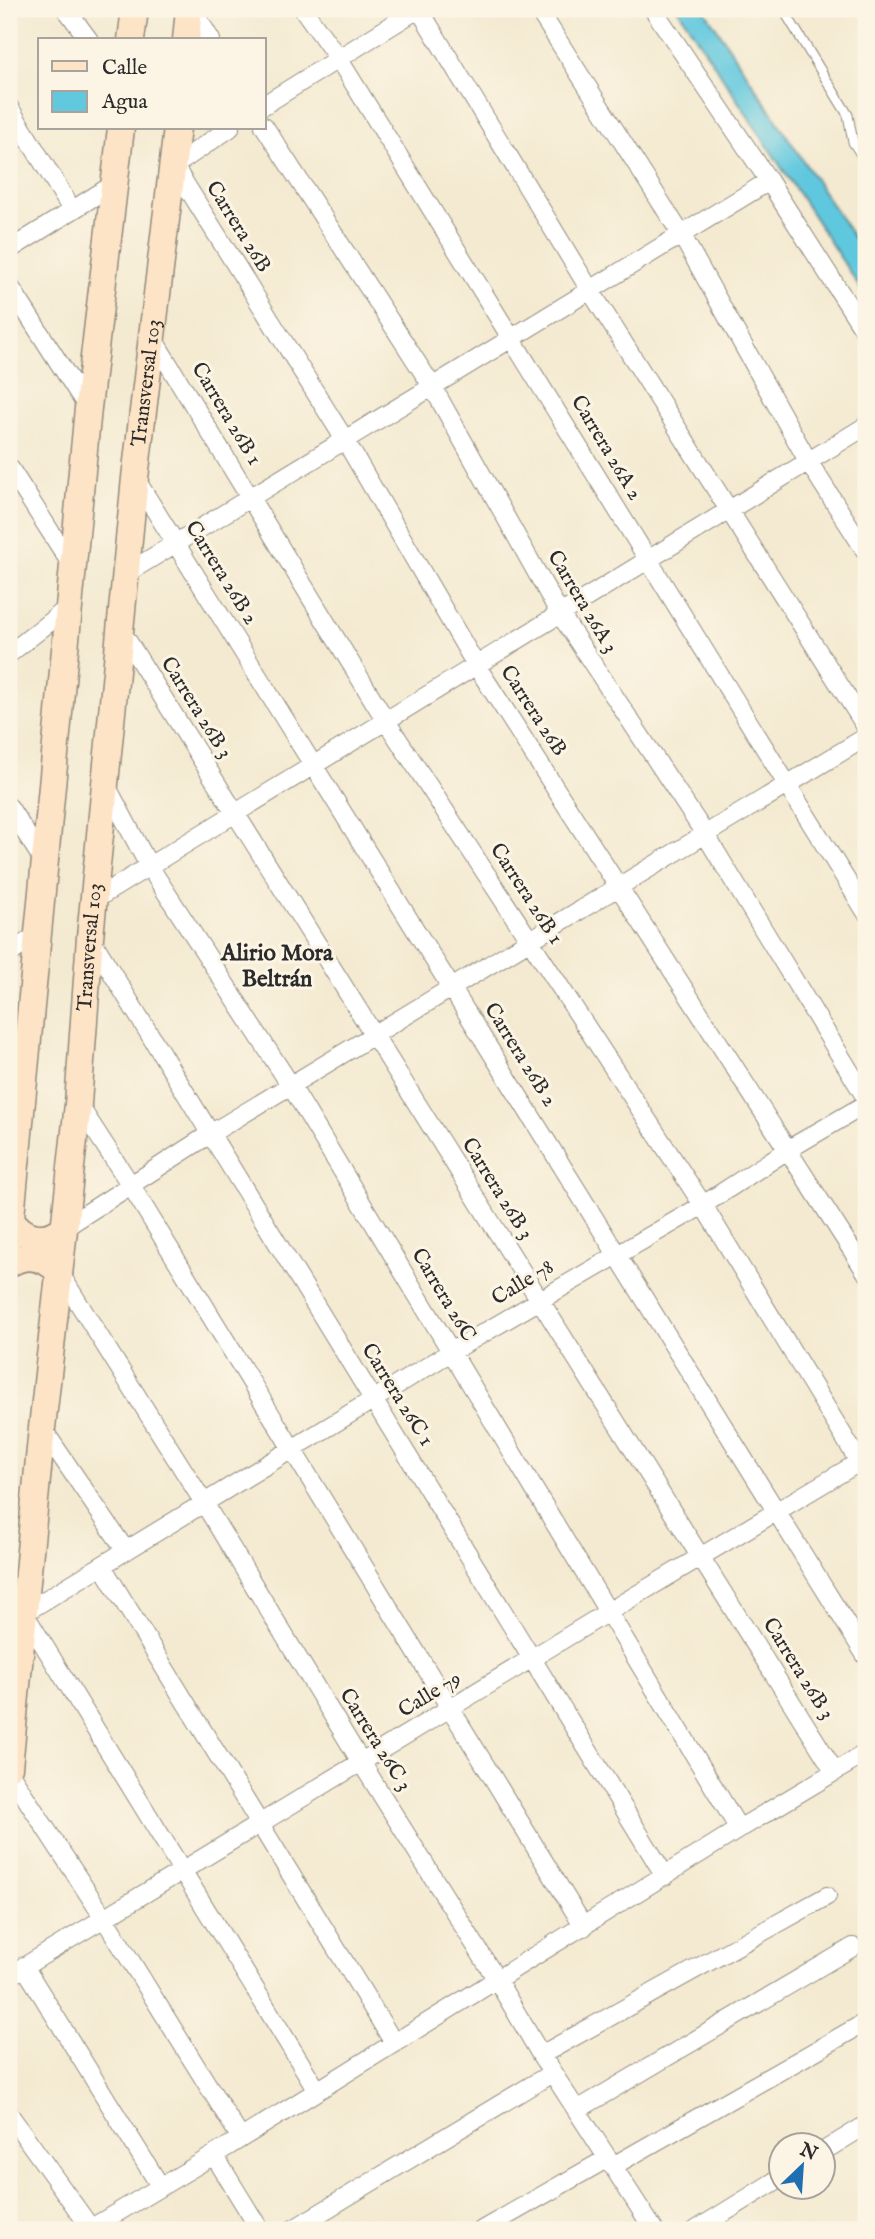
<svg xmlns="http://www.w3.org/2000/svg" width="875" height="2239" font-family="'IM FELL English',serif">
  <rect width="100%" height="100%" fill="#fcf5e5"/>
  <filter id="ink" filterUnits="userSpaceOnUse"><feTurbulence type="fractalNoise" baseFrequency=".0143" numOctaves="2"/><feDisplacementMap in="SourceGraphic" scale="14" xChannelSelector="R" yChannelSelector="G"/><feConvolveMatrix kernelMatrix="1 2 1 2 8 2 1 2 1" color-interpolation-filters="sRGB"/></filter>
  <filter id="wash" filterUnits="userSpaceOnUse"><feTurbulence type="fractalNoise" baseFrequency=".00686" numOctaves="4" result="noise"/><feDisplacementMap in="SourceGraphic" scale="28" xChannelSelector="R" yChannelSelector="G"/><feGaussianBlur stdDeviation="1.57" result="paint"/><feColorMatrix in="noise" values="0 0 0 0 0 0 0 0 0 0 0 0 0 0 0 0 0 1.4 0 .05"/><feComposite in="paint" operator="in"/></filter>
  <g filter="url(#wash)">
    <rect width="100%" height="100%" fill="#f4ead1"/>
    <!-- water -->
    <path fill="#61c8de" stroke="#467a84" stroke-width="2" d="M678 9H704L866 257V297Z"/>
  </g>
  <g filter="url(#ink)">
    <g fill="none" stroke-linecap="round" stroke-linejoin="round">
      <defs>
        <path id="lane" d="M783 9 848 115 853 142 866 162"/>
        <path id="street" d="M66 9 89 40
          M192 9 211 40
          M303 9 338 58 866 912
          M419 9 590 290 866 727
          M538 9 681 234 808 461 866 552
          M653 9 769 181 866 333
          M264 105 418 9
          M9 107 72 210
          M264 126 432 386 560 614 705 834 866 1098
          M230 128 174 166 345 440 476 665 866 1272
          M9 250 114 184
          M9 285 88 408
          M152 337 386 721 703 1205 866 1473
          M9 467 73 567
          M135 478 866 1656
          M127 573 769 181
          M120 629 835 1772
          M9 654 70 606
          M106 785 149 866 291 1086 739 1829
          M9 807 45 863
          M94 900 866 426
          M90 937 665 1876
          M9 954 37 935
          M78 1104 130 1184 584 1927
          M64 1228 210 1134 866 737
          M59 1272 204 1503 361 1762 497 1980 541 2055 654 2230
          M42 1428 126 1551
          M102 1566 394 2043
          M9 1772 104 1918 240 2137
          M24 1966 160 2186
          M9 1979 17 1971 608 1612 866 1458
          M541 2055 827 1896
          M317 2090 24 1613 451 1352 703 1205 789 1149 866 1104
          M577 2110 853 1947
          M9 2114 92 2230
          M822 2152 866 2125
          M214 2155 260 2230
          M613 2166 866 2022
          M88 2230 214 2155 739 1829 866 1753
          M292 2230 552 2073
          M482 2230 608 2158
          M696 2230 780 2178"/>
        <g id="secondary">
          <path d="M131 40 135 9"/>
          <path d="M186 40 189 9"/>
          <path d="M11 1219C24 1239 45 1243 64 1228"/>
          <path d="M9 1238 88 408 121 128"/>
          <path d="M9 1264C27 1252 45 1257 59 1272"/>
          <path id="s1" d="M9 1767 42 1428 78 1104 90 937 135 478 177 128"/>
        </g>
      </defs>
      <!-- lane casing -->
      <use href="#lane" stroke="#908a7e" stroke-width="11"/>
      <!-- street casing -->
      <use href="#street" stroke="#908a7e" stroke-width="20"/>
      <!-- secondary casing -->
      <use href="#secondary" stroke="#908a7e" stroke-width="29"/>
      <!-- lane -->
      <use href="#lane" stroke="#fff" stroke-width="9"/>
      <!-- street -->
      <use href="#street" stroke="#fff" stroke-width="18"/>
      <!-- secondary -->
      <use href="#secondary" stroke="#fee4c6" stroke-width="26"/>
    </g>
  </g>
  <g text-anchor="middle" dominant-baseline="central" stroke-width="6" stroke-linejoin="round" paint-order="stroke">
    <!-- street labels -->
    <g font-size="21" fill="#2b2b2b" stroke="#fcf5e5">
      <text transform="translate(238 227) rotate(58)">Carrera 26B</text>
      <text stroke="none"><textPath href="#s1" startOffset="1391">Transversal 103</textPath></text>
      <text transform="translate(226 414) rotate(59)">Carrera 26B 1</text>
      <text transform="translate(606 448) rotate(59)">Carrera 26A 2</text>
      <text transform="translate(221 573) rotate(58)">Carrera 26B 2</text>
      <text transform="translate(582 602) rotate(59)">Carrera 26A 3</text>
      <text transform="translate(196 708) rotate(58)">Carrera 26B 3</text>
      <text transform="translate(533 711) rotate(57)">Carrera 26B</text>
      <text transform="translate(526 894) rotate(57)">Carrera 26B 1</text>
      <text stroke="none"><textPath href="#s1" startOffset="824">Transversal 103</textPath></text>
      <text transform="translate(520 1055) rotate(58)">Carrera 26B 2</text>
      <text transform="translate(497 1189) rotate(58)">Carrera 26B 3</text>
      <text transform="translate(523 1283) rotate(-31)">Calle 78</text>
      <text transform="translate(443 1295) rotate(59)">Carrera 26C</text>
      <text transform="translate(397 1395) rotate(58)">Carrera 26C 1</text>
      <text transform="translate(798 1669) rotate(58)">Carrera 26B 3</text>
      <text transform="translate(430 1695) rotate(-31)">Calle 79</text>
      <text transform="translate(375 1740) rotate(58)">Carrera 26C 3</text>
    </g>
    <!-- neighbourhood labels -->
    <g font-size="23" font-weight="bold" fill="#2b2b2b" stroke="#fcf5e5">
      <text x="277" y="953">Alirio Mora<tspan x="277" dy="26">Beltrán</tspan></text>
    </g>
  </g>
  <!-- margin -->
  <rect width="875" height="2239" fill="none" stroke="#fcf5e5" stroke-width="35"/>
  <!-- legend -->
  <rect x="38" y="38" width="228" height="91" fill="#fcf5e5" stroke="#a8a49b" stroke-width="2"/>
  <rect x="52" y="61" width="35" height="10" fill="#fee4c6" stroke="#a8a49b" stroke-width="2"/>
  <text x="102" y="74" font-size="21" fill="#2b2b2b">Calle</text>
  <rect x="52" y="91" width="35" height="21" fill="#61c8de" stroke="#a8a49b" stroke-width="2"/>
  <text x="102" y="108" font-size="21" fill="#2b2b2b">Agua</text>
  <!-- north arrow -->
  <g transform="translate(802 2166) rotate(25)"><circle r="33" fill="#fcf5e5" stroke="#a8a49b" stroke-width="2"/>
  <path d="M0-5L12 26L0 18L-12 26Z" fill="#1f6fb2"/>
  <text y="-10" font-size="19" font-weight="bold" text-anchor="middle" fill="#2b2b2b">N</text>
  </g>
</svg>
